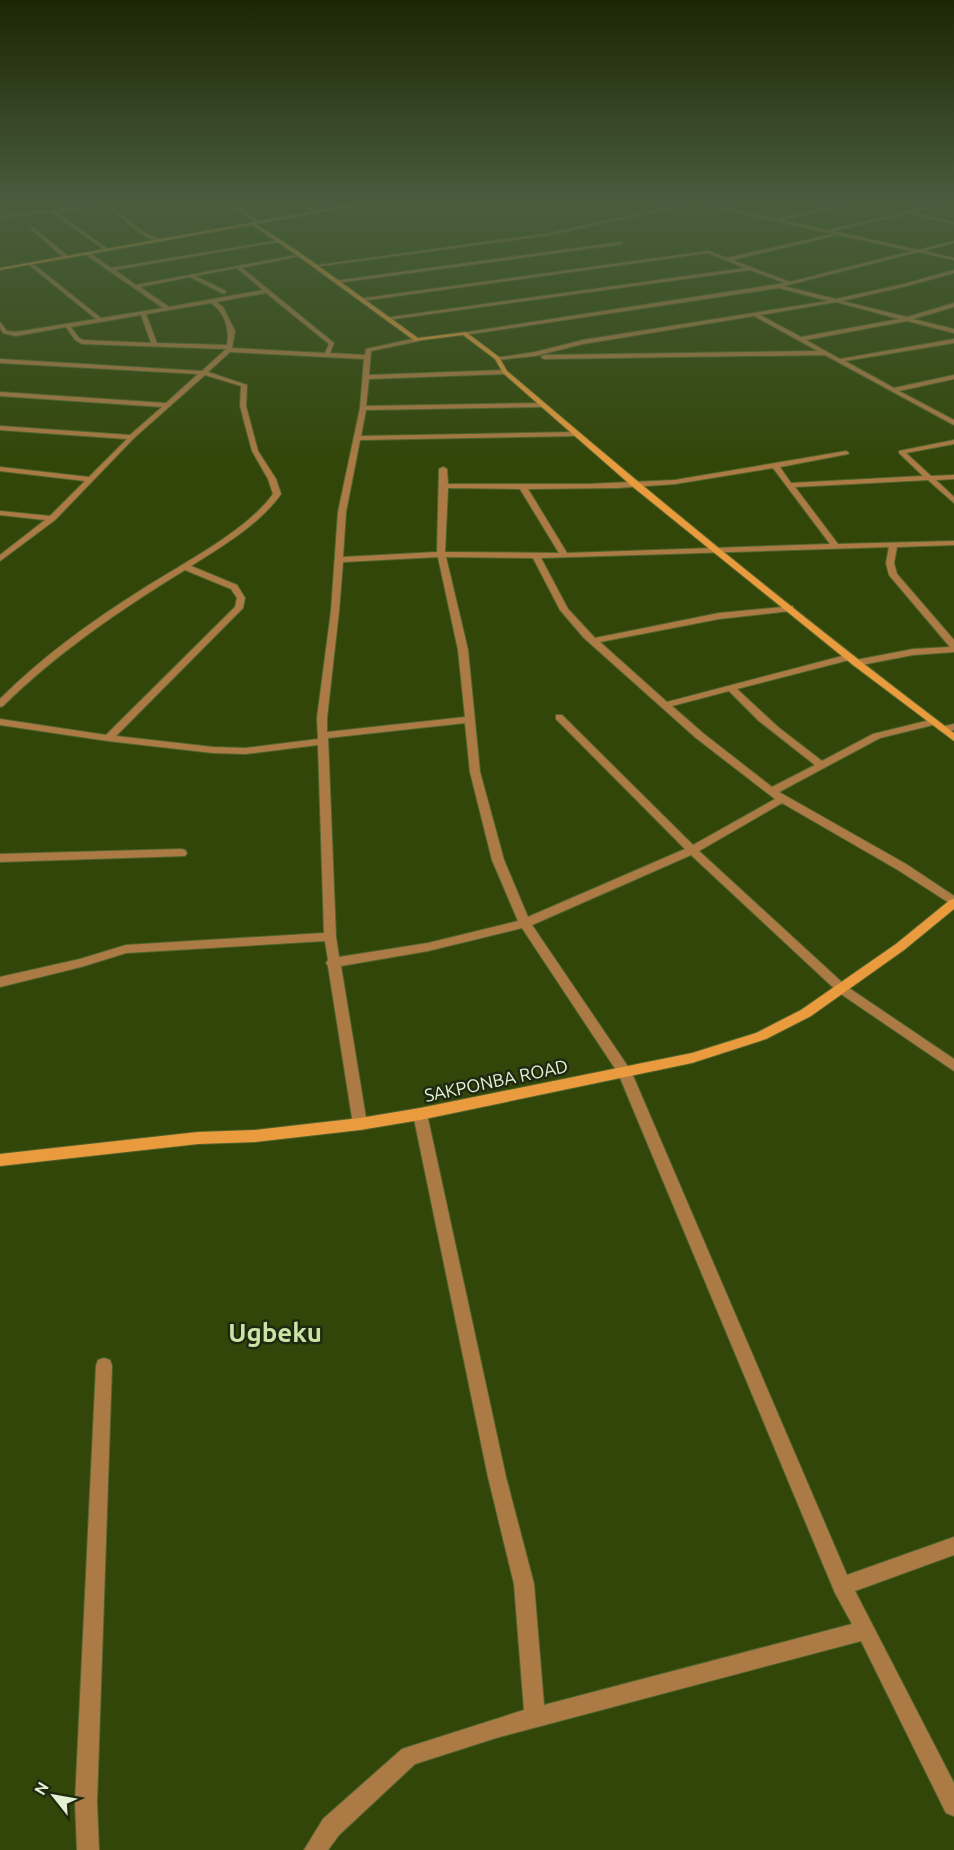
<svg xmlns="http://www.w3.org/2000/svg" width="954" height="1850" font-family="Ubuntu,sans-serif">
  <rect width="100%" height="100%" fill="#324609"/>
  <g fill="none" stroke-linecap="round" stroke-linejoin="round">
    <defs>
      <path id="street" d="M90 205C117 205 121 215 141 230 148 235 157 237 163 241 144 245 121 211 103 206 96 205 66 211 56 212L108 249 106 251 51 212 0 218V216Z
        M231 205H236L263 223 259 224Z
        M302 205H307L318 213 314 214Z
        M676 205H686L550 235 314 267 312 266 550 233Z
        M700 205H710L777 219 837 205H847L782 220 828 230 936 205H945L914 213 954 222V224L912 215 913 213 833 231 918 250 954 241V243L924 251 954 258V260L918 252 784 286 836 299 904 284 954 270V273L907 286 842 301 907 317 954 303V307L913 319 954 329V333L907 321 806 340 840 359 954 339V343L845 361 894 388 954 375V379L899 391 954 420V425L825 355 544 359 541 357 544 355 818 351 754 316 583 344 535 356 497 360 494 358 535 352 583 340 828 301 779 288 464 335 461 333 785 283 750 270 387 320 384 318 745 268 708 253 361 301 358 299 708 251 727 258 832 234 834 236 732 260 790 282 912 251ZM836 302 899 319 801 337 760 315Z
        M30 228H34L68 256V258H64Z
        M280 240 278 242 115 270 136 285 302 254 300 256 242 268 334 343 330 353 365 355 366 349 417 338 419 341 371 351 369 375 505 370 508 372 505 374 369 379 366 406 542 403 545 405 542 407 366 410 361 436 576 432 579 434 576 436 360 440 346 512 343 557 437 552 439 469 443 467 447 469 448 484H588L675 480 846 451 849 453 848 454 780 467 791 483 923 476 899 453V451L954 440V444L906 453 931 476 954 475V479L936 480 954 497V503L928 480 795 487 838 544 954 541V545L897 547 894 563 897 574 954 640V652L913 655 856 666 851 663 856 660 913 649 950 647 889 575 886 563 889 547 541 558 568 609 595 638 719 613 793 606V610L790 611 719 619 600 642 667 702 850 654 855 657 853 659 737 689 778 727 822 761 873 734 934 719 937 720V724L880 738 779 792 906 864 954 896V906L898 870 782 803 699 851 846 986 954 1059V1071L838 992 691 855 532 925 631 1071 847 1575 954 1537V1555L855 1591 954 1783V1816L946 1813 861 1641 496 1738 415 1764 339 1835 328 1850H304L323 1819 402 1749 524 1710 514 1584 488 1477 413 1114 415 1110 420 1108 425 1110 427 1114 506 1477 534 1584 544 1705 852 1624 835 1593 618 1073 522 928 428 951 341 966 367 1124 365 1128 360 1130 355 1128 353 1124 328 966 326 963 328 960 325 941 126 953 81 967 0 987V977L80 959 126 945 324 933 318 745 245 754 213 753 108 741 0 725V719L106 735 235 607 237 598 231 589 185 570C120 610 58 652 3 706L0 707V699C42 657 90 622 141 590 180 565 247 531 273 494L268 479 252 451 240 406 241 386 205 375 134 438 55 520 0 561V555L45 520 0 515V511L50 516 85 481 0 471V467L89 477 127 439 0 430V426L130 435 162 407 0 396V392L166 403 198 374 0 363V359L202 371 226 349 82 344 75 340 66 327 16 336 3 333 0 328V322L7 331 16 332 96 319 28 264 32 263 101 318 163 308 86 255V253H90L111 268ZM237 268 263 290 169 307 140 287 190 277 224 294 226 291 195 276ZM266 293 329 344 325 353 232 348 235 331 223 307 216 302ZM211 303C225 313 230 329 227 345L157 343 146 314ZM141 315 151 343 83 340 79 338 71 327ZM230 352 364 359 360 408 338 512 331 611 317 718 318 739 245 748 213 747 116 736 243 608 245 598 237 585 191 566C222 546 259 525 281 494L276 479 258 451 246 406 247 385 208 372ZM773 468 830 544 567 553 528 489 617 488 675 484ZM448 488 520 489 559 553 445 552ZM438 557 458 650 465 717 327 732V718L339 611 343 562ZM446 557 533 558 560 610 584 638 696 738 775 799 693 845 562 715H556V719L685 849 528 917 504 860 480 772 468 650ZM729 691 759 721 815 765 772 787 704 734 672 706ZM465 723 470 772 492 860 518 921 428 943 339 957 336 937 328 738Z
        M621 242 623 244 337 283 334 281Z
        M954 724V730L943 732 938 729 940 727Z
        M181 849 185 850 187 853 185 856 0 862V854Z
        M104 1358 110 1360 112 1366 97 1802 99 1850H77L75 1802 96 1366 98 1360Z"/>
      <path id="secondary" d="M348 205H359L256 224 302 254 418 338 466 332 499 357 507 371C653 496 801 617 954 733V741L853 665 633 487 503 373 495 359 463 335 415 341 298 256 252 225 0 270V268Z
        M954 899V909L904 950 811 1016 766 1039 692 1063 420 1120 360 1130 255 1142 198 1144 0 1166V1154L198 1132 255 1130 360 1118 420 1108 692 1053 756 1033 801 1010 896 944 950 900Z"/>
    </defs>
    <!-- street casing -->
    <use href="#street" stroke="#52652d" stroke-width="2"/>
    <!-- secondary casing -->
    <use href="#secondary" stroke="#52652d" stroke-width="2"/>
    <!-- street -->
    <use href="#street" fill="#ac7b45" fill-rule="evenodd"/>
    <!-- secondary -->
    <use href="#secondary" fill="#ea9b3d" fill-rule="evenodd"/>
  </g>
  <!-- sky -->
  <linearGradient id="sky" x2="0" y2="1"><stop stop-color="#1c2605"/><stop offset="0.44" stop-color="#495d3e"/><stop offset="1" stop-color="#495d3e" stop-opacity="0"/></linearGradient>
  <rect width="954" height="464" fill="url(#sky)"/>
  <g text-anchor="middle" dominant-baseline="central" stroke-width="5" stroke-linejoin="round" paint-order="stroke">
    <!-- street labels -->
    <g font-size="18" fill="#e4f1d3" stroke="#1f2911">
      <text transform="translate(496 1080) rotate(-12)">SAKPONBA ROAD</text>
    </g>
    <!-- near-quarter labels -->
    <g font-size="26" font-weight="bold" fill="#cae4a6" stroke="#1f2911">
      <text x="275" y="1332">Ugbeku</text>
    </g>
  </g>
  <!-- north arrow -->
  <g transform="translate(54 1796) rotate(301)" stroke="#1f2911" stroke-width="4.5" paint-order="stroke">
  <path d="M0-4.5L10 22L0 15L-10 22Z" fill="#e4f1d3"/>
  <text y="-9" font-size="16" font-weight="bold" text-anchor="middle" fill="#e4f1d3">N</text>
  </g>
</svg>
